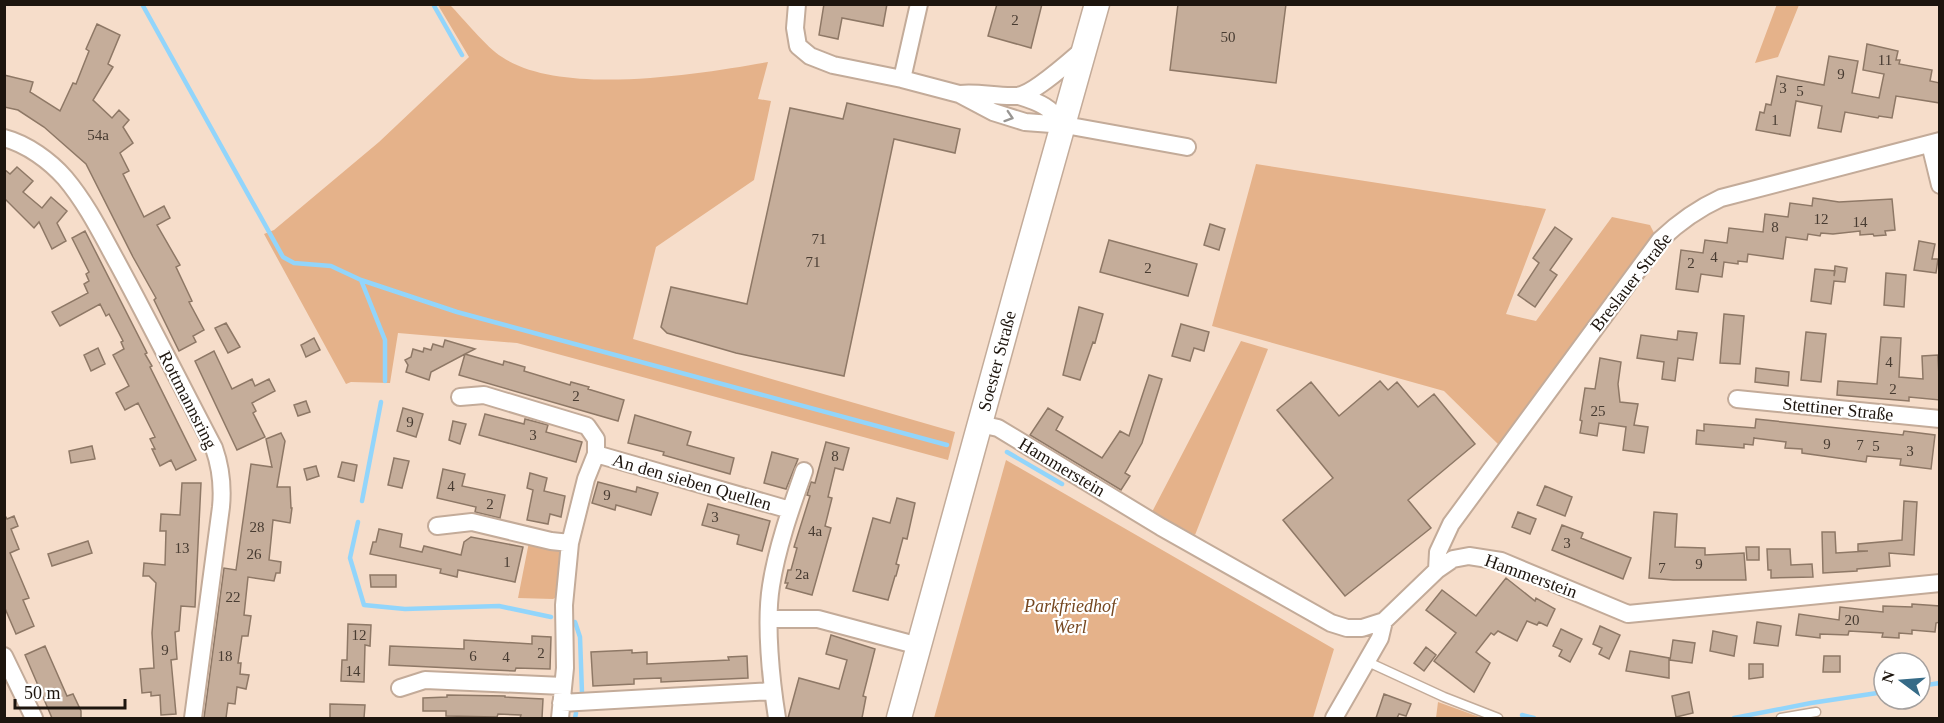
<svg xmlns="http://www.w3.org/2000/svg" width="1944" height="723" font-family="Georgia,serif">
  <rect width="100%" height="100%" fill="#f6ddca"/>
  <!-- green -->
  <path fill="#e5b28a" d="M1777 4 1799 5 1778 57 1755 63Z
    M438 5H450C464 19 486 47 502 57 562 97 699 74 768 62L758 99 771 101 754 180 656 247 633 339 955 432 948 460 517 343 398 333 390 383 351 382 346 384 264 234 274 230 379 142 469 57Z
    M1256 164 1546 209 1506 314 1536 321 1612 217 1650 225 1654 233 1500 446 1444 391 1212 326Z
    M1241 341 1268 349 1195 535 1152 512Z
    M1006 460 1334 649 1313 718H934Z
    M529 542 555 547 560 551 559 596 553 599 518 598Z
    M1438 702 1482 718H1436Z"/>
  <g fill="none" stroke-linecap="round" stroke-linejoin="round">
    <!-- stream -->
    <path stroke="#92d5fb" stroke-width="4.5" d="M142 4 283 257 294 263 331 266 361 280 457 312 947 445
      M433 4 462 55
      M361 280 385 340V381
      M1007 452 1062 484
      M362 501 381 402
      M358 522 350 558 364 605 405 609 499 606 551 617
      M575 622 580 637 582 693
      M1920 686 1940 683
      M1522 715 1534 718
      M575 718 576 713
      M1734 718 1811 703 1884 692"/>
  </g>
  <!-- building -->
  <path fill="#c5ad9a" stroke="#8e7866" stroke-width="1.5" d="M824 4H887L883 26 842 18 838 39 819 35Z
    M997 4H1042L1031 48 988 36Z
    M1178 4H1286L1276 83 1170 70Z
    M97 24 120 35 108 64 113 67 93 100 112 118 119 110 129 120 123 127 133 143 120 153 129 171 123 174 144 217 164 206 170 218 157 225 180 265 176 267 192 301 189 302 204 330 193 336 196 342 179 351 154 300 156 298 133 257 86 164 44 127 18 110 4 107V75L33 82 30 92 60 111 73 83 76 84 89 51 86 49Z
    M1867 44 1898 51 1896 60H1900L1899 64 1932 70 1930 81 1940 83V103L1896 96 1892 118 1879 116 1878 118 1845 112 1841 132 1818 128 1822 106 1796 101 1790 136 1756 130 1760 112 1764 113 1766 104 1771 105 1777 76 1824 85 1829 56 1858 61 1852 93 1879 98 1884 74 1863 70Z
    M847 103 960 129 955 153 894 139 844 376 736 353 667 333 661 327 671 287 747 304 790 108 843 119Z
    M17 167 33 181 23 192 42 208 51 197 67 211 57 223 66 241 52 249 39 222 34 228 4 198V169L10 174Z
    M1813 198 1839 202 1892 199 1895 230 1885 231 1886 235 1874 236 1873 234 1860 235V231L1833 234 1821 233 1820 236 1808 234 1807 240 1786 237 1783 259 1748 254 1747 262 1738 261V264L1724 262 1722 277 1701 274 1698 292 1676 289 1681 250 1703 253 1705 240 1727 243 1729 228 1763 232 1765 214 1788 217 1790 203 1812 206Z
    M1210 224 1225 229 1219 250 1204 245Z
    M1555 227 1572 239 1550 270 1557 275 1535 307 1518 295 1539 263 1533 258Z
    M85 231 147 353 145 354 152 366 150 367 196 460 176 470 171 460 160 466 152 449H155L150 439 155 437 138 403 125 410 116 393 129 386 113 355 124 349 121 342 123 341 109 314 106 316 100 304 60 326 52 312 88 293 84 284 89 281 86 274 89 272 72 238Z
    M1109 240 1197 264 1188 296 1100 272Z
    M1919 241 1935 244 1932 259H1938L1936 273 1914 270Z
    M1835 266 1847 268 1845 282 1834 281 1831 304 1811 301 1815 269 1835 271 1834 276Z
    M1886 273 1906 275 1904 307 1884 305Z
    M1079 307 1103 314 1095 343 1093 342 1080 380 1063 375Z
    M1724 314 1744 316 1740 364 1720 363Z
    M226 323 240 347 228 353 215 328Z
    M1181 324 1209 332 1204 351 1194 348 1190 361 1172 356Z
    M1678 331 1697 333 1693 360 1678 358 1675 381 1662 379 1664 362 1637 358 1641 335 1677 340Z
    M1806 332 1826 334 1821 382 1801 380Z
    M1881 337 1901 338 1899 377 1923 379 1922 356 1938 355 1940 400 1909 397V401L1837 395 1838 381 1877 384Z
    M314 338 320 350 306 357 301 345Z
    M445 340 475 349 465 354 503 365 504 361 525 367 524 371 570 385 571 382 589 387 588 389 624 400 618 421 459 375 465 354 431 372 429 380 406 372 408 365 405 360 411 357 413 349 423 352 424 348 431 350 433 344 443 347Z
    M98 348 105 364 91 371 84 355Z
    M214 351 232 389 252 379 255 386 269 379 275 391 252 403 256 411 253 413 265 437 237 450 195 361Z
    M1600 358 1621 362 1618 384 1620 402 1638 404 1634 425 1648 427 1644 453 1623 450 1626 427 1599 423 1597 436 1580 433 1582 421 1580 420 1585 388 1595 389Z
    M1756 368 1789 372 1788 386 1755 382Z
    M1149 375 1162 379 1142 443 1125 473 1130 476 1121 490 1030 435 1048 408 1063 417 1056 430 1102 458 1120 431 1129 436Z
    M1380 381 1388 390 1397 382 1418 407 1434 394 1475 444 1408 500 1431 528 1345 596 1283 520 1333 478 1277 410 1311 382 1339 416Z
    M306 401 310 412 298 416 294 405Z
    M403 408 423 414 416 437 397 431Z
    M485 414 524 424 525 419 548 425 546 432 582 442 576 462 479 435Z
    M635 415 691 432 687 445 734 458 730 474 663 455 664 452 628 443Z
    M1756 419 1903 435 1904 431 1935 435 1931 469 1900 465 1901 459 1867 456 1866 462 1802 453V449L1785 448 1786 442 1754 438V437L1753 445 1744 444V448L1696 444 1697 430 1704 431V424L1755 428Z
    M453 421 466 424 460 444 449 440Z
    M281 433 285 441 277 487H290L291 508H292L290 523 273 520 269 560 281 562 280 573H276L274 581 248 577 244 615 251 616 248 636H242L238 663H241L240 674 249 675 246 689 237 687 235 704 228 703 226 718H204L224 568 236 570 251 464 272 467 266 439Z
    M826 442 849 448 843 470 835 468 828 497 832 498 825 526 831 528 812 595 786 588 788 583H785L788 570H791L797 548 794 547 810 496 807 495 811 482 815 483Z
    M92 446 95 459 71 463 69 451Z
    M772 452 798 459 786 489 764 483Z
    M394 458 409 461 402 488 388 485Z
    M342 462 357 465 354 481 338 477Z
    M316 466 319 476 307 480 304 469Z
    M443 469 465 474 462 486 505 495 500 518 475 512 476 507 437 498Z
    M530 473 547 478 544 491 565 496 561 517 550 514 548 524 527 520 533 490 527 488Z
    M598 482 636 492 637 487 658 493 651 515 616 505 615 510 592 503Z
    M182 483H201L195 607 181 606 179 631 175 632 177 659 171 660 176 714 161 715 160 695 151 696V692L142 693 140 669 154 668 152 633 156 583 149 576H143L144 563 165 565 166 531H160L161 514 180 515Z
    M1545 486 1572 497 1565 516 1537 505Z
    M897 498 915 503 907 539 903 538 896 564 899 565 896 576H895L888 600 853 591 873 518 890 523Z
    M1904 501 1917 502 1914 555 1889 553 1890 566 1857 569V571L1823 573 1822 532H1835L1836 553 1868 551H1858V544L1902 540Z
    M708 504 770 521 762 551 737 544 739 535 702 525Z
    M1518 512 1536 519 1530 534 1512 527Z
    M1654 512 1677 514 1675 547 1705 548V555L1744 553 1746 580H1673L1649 578Z
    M4 514 7 519 14 516 18 526 11 529 19 549 10 553 29 598 23 600 34 626 16 634 4 606Z
    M1562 525 1583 533 1581 538 1631 558 1623 579 1552 550Z
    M379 529 402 534 400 547 422 552 424 546 461 555 464 542 471 537 523 547 515 582 458 570 457 577 440 573 441 569 370 554 373 542H376Z
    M88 541 92 553 52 566 48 554Z
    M1746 547H1759V560H1747Z
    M1767 549H1790L1791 565 1812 564 1813 577 1771 578V570H1768Z
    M370 575H396V587H371Z
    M1506 578 1535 601 1536 598 1555 609 1547 626 1539 622 1537 625 1527 621 1517 641 1498 631 1494 635 1491 633 1476 652 1490 663 1474 692 1434 661 1456 633 1426 610 1442 590 1476 616Z
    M1912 604 1940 606V622L1936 623 1935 632 1912 630V634L1899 633V638L1882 637 1883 633 1849 631 1848 635 1820 634V638L1796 635 1799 614 1839 620 1840 607 1883 612V606L1912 607Z
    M1757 622 1781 626 1778 646 1754 643Z
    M348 624 371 625 370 646 365 645 364 682 341 681 342 660H347Z
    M1600 626 1620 635 1609 659 1599 654 1602 648 1593 644Z
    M1561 629 1582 639 1570 662 1559 656 1562 650 1553 646Z
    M1713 631 1737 636 1734 656 1710 651Z
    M831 635 875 649 863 696 866 697 862 718H788L799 678 839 689 847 660 826 654Z
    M532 636 551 637 550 669 516 668 515 671 389 665 390 646 464 649V640L532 644Z
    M1673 640 1695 643 1692 663 1670 660Z
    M45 646 67 696 73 694 81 711V718H52L25 655Z
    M1426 647 1436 655 1424 671 1414 663Z
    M632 650V653L647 652V664L729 660 728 657 747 656 748 678 661 682V678L634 679V684L593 686 591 652Z
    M1630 651 1669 658V678L1626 671Z
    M1824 656H1840V672H1823Z
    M1749 664H1763V677L1749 679Z
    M1689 692 1693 713 1676 717 1672 696Z
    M1384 694 1411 704 1406 716 1399 714 1397 718H1376Z
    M447 695 505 696V697L543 699 542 718H520L521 715 498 714 497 717 446 716V711H423V698L447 697Z
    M330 704 365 705 364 718H330Z"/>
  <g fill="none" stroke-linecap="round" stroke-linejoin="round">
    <defs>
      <path id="service" d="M1368 662 1444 697 1498 718
        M1781 718 1816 712"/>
      <path id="minor" d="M797 4 795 28 798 46 810 56 833 65 902 79 959 94 993 112 1025 122 1065 125 1187 147
        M902 79 919 4
        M960 94C979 92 997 97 1016 96 1032 96 1072 59 1085 48
        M1019 96C1042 103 1049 107 1065 125
        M4 138C27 144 50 161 65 178 87 204 102 235 118 264 151 325 182 387 214 448 221 468 223 486 221 507L193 718
        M1930 144 1940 185
        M460 397 484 395 587 426 596 439V454L586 479 570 543 564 605 565 668 560 718
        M1737 399 1940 419
        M980 424 998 428 1161 527 1331 623 1347 628H1362L1384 621 1437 570 1453 559 1469 556 1501 561 1628 614 1940 583
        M596 454 790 510
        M437 526 472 522 551 541 570 543
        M1437 570 1438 552 1451 524 1660 240C1679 222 1697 209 1721 198L1940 141
        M769 619H818L919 646
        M4 656 34 718
        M400 688 425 680 563 686
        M561 703 773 691
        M777 718C771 681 765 623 771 586 777 547 791 508 804 471
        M1334 718 1380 638 1384 621"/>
      <path id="secondary" d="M899 718 1018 285 1097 4"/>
    </defs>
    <!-- service casing -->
    <use href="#service" stroke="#c3ab99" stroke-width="11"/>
    <!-- minor casing -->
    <use href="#minor" stroke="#c3ab99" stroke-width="20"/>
    <!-- secondary casing -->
    <use href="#secondary" stroke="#c3ab99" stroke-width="27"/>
    <!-- service -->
    <use href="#service" stroke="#fff" stroke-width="8"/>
    <!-- minor -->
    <use href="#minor" stroke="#fff" stroke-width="16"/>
    <!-- secondary -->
    <use href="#secondary" stroke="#fff" stroke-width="24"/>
  </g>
  <!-- one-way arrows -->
  <defs><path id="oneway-chevron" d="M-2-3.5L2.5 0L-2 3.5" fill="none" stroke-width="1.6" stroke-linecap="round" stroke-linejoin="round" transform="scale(1.5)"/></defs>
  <use stroke="#999693" href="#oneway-chevron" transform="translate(1009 117) rotate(18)"/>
  <g text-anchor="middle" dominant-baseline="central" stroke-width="4.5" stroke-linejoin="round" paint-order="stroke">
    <!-- number labels -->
    <g font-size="15" fill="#473b31">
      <text x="1015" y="20">2</text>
      <text x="1228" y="37">50</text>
      <text x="1885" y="60">11</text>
      <text x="1841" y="74">9</text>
      <text x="1783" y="88">3</text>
      <text x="1800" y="91">5</text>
      <text x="1775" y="120">1</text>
      <text x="98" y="135">54a</text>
      <text x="1821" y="219">12</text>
      <text x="1860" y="222">14</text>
      <text x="1775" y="227">8</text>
      <text x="819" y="239">71</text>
      <text x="1714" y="257">4</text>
      <text x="813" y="262">71</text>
      <text x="1691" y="263">2</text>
      <text x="1148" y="268">2</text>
      <text x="1889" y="362">4</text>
      <text x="1893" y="389">2</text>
      <text x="576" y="396">2</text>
      <text x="1598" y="411">25</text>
      <text x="410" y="422">9</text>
      <text x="533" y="435">3</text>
      <text x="1827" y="444">9</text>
      <text x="1860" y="445">7</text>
      <text x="1876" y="446">5</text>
      <text x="1910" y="451">3</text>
      <text x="835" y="456">8</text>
      <text x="451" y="486">4</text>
      <text x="607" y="495">9</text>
      <text x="490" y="504">2</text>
      <text x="715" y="517">3</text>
      <text x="257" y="527">28</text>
      <text x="815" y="531">4a</text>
      <text x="1567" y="543">3</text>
      <text x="182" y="548">13</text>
      <text x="254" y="554">26</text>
      <text x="507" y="562">1</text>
      <text x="1699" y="564">9</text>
      <text x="1662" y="568">7</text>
      <text x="802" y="574">2a</text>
      <text x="233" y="597">22</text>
      <text x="1852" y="620">20</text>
      <text x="359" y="635">12</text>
      <text x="165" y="650">9</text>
      <text x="541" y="653">2</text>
      <text x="225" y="656">18</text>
      <text x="473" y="656">6</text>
      <text x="506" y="657">4</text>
      <text x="353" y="671">14</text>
    </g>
    <!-- street labels -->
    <g font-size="18" fill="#1d150e" stroke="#fff">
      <text transform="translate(1631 282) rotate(-52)">Breslauer Straße</text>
      <text transform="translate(997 361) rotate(-75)">Soester Straße</text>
      <text transform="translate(188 400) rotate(63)">Rottmannsring</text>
      <text transform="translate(1838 409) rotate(6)">Stettiner Straße</text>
      <text transform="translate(1062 467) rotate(31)">Hammerstein</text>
      <text transform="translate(692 482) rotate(16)">An den sieben Quellen</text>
      <text transform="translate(1531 576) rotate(20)">Hammerstein</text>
    </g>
    <!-- park labels -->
    <g font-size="18" font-style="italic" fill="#754720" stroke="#fff">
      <text x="1070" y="606">Parkfriedhof<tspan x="1070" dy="21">Werl</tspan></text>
    </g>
  </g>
  <!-- border -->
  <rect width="1944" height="723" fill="none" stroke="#1d150e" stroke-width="12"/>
  <!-- north arrow -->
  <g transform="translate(1902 681) rotate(286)"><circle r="28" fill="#ffffff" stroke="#a5a19f" stroke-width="1.5"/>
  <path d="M0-4.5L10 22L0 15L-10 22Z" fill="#366b87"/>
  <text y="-9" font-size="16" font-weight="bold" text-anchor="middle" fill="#1d150e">N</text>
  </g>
  <!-- scale -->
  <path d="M15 699v9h110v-9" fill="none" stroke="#1d150e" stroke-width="3"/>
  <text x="24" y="699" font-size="18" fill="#1d150e" stroke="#ffffff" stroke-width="4.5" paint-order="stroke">50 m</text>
</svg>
